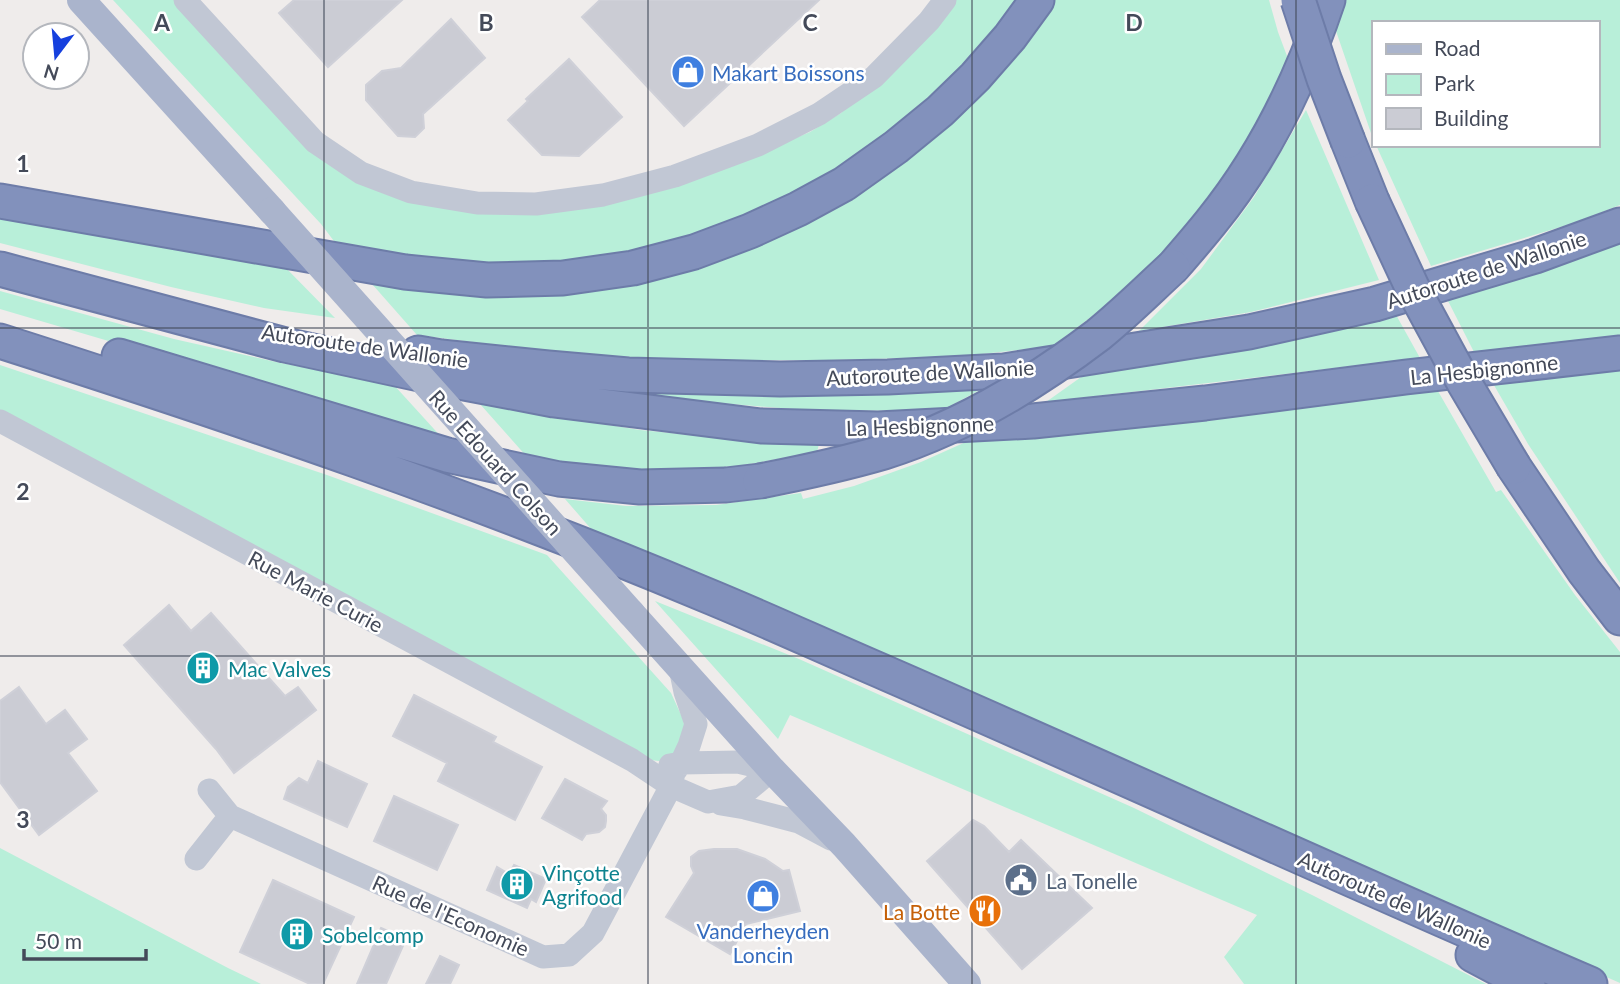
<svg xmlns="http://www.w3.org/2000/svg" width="1620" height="984" font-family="Lato,sans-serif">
  <rect width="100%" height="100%" fill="#efeceb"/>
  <!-- green -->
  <path fill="#b8efd9" d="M113 0H174L305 143 452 210 704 176 810 132 841 113 955 0H1018L980 47 936 92 883 138 828 175 753 215 675 243 597 260 516 266 439 263 340 249 321 224Z
    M1054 0H1269L1278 32 1290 64 1248 143 1206 207 1156 268 1149 266 1100 310 1053 346 955 357 828 360H679L552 352 417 335 372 284 484 298 582 293 676 275 735 255 777 238 847 202 908 159 971 104 1027 36Z
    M1346 0H1620V205L1574 223 1431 266 1376 145H1597V23H1373V139L1336 31Z
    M1306 110 1379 280 1251 312 1139 331 1201 269 1254 197Z
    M0 217 284 266 335 318 264 308 171 287 0 243Z
    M1620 237V335L1474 352 1445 295Z
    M0 291 174 339 276 362 393 384 444 440 0 309Z
    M1395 313 1420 358 1046 402 1091 370Z
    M0 365 327 475 547 555 671 693 683 719 686 735 669 760 659 761 642 759 0 413Z
    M1620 365V583L1528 444 1491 380Z
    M987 386 943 410 816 411 659 398 651 390Z
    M1435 386 1496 492 1501 490 1575 595 1620 652V983L1278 832 599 538 565 499 626 506 716 505 801 493 803 499 854 486 921 462 977 437Z
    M480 404 640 430 753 441 819 444 817 452 738 466 675 470 674 476 535 466Z
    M655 601 799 659 1134 808 1312 895 1486 984H1244L1224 957 1257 915 790 715 778 739Z
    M0 848 228 968 261 984H0Z"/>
  <!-- building -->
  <path fill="#cbccd4" stroke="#cfd0d8" stroke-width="2" d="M294 0H402L328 67 279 13Z
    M600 0H819L684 126 582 17Z
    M451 19 485 58 423 114 424 128 415 137 398 136 366 100V85L382 71 401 68Z
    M569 59 622 117 579 156 542 155 508 120 528 101 526 99Z
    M169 605 191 631 211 613 285 696 298 687 316 710 234 773 216 749 124 645Z
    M19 687 46 724 65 710 87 739 68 753 97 791 39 835 0 782V701Z
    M414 695 496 737 493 742 542 767 515 820 438 781 447 763 393 736Z
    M318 761 367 784 347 827 284 799 288 787 299 778 308 783Z
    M565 779 607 801 601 809 606 815V821L605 827 599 832 586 834 582 840 542 818Z
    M394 796 458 825 437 870 374 841Z
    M973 820 984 826 1009 852 1021 840 1092 908 1022 969 927 861Z
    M714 849H737L765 859 783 871 789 870 800 911 746 924 730 954 666 917 694 873 691 866V857L699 851Z
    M514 865 546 879 536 902 531 899 527 908 487 890 497 867 509 874Z
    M273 880 354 917 323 984H310L240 952Z
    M381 928 406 939 386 984H357Z
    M440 956 459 965 450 984H426Z"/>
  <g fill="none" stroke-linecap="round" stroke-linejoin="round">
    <defs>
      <path id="highway" d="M1348 141 1372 201
        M0 201 405 272 487 280 563 278 633 268 694 252 750 231 798 209 844 184 896 147 940 111 975 77 1010 37 1037 0
        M1173 267C1186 252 1199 237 1211 222 1263 158 1302 78 1328 0
        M0 269 285 345 438 378 554 400 761 426 878 429 1033 421 1205 403 1406 377 1620 353
        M0 341C238 417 476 498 706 595 767 620 827 648 888 674 1122 776 1355 883 1590 984
        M418 353 441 357 548 368 628 375 780 379 888 377 1004 371 1249 332 1375 304 1535 256 1620 225
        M119 356 447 455 559 479 640 487 726 485 760 481
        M1514 467 1584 571 1620 618
        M1473 955 1528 984"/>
    </defs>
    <!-- highway casing -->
    <use href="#highway" stroke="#6d7ca8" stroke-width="37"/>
    <!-- minor -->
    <path stroke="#c1c7d4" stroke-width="23" d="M185 0 315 142 361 173 411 192 477 203 536 204 603 195 675 176 758 145 819 114 874 77 929 21 945 0
      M0 421 632 760 671 786 708 802 741 796 772 770
      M670 765 681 763 689 746 696 724 685 692 680 668
      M209 790 230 816 543 957 569 955 593 933 671 786 674 773 681 763 738 762 772 770
      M721 804 745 808 799 822 831 839
      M196 859 230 816"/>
    <!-- major -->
    <path stroke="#aab4cc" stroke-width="28" d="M81 0 272 211
      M631 613 772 770 844 845 967 984"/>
    <!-- highway -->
    <use href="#highway" stroke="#8291bc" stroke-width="33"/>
    <defs>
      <path id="highway-bridge" d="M1298 0 1324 79 1348 141
        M1372 201 1412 287 1463 381 1514 467
        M760 481C801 473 843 464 884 452 960 428 1035 383 1098 335 1124 314 1148 290 1173 267"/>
    </defs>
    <!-- highway-bridge casing -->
    <use href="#highway-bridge" stroke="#6d7ca8" stroke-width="37" stroke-linecap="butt"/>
    <!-- major-bridge -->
    <path stroke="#aab4cc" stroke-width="28" d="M272 211 631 613"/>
    <!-- highway-bridge -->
    <use href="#highway-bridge" stroke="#8291bc" stroke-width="33"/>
  </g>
  <!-- grid -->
  <path fill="none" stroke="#444a59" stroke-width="2" stroke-opacity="0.55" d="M324 0V984M648 0V984M972 0V984M1296 0V984M0 328H1620M0 656H1620"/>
  <!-- icons -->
  <defs>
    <symbol id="shop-disc" viewBox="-11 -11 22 22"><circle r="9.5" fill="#3f7fe0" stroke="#fff"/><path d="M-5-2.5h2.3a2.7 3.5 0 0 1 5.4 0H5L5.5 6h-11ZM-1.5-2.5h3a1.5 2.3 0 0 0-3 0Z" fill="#fff"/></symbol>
    <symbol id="building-disc" viewBox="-11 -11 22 22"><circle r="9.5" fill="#0f9aa8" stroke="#fff"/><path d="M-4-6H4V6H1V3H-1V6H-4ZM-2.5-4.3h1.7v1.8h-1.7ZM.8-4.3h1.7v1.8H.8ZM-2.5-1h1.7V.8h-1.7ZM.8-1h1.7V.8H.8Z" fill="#fff"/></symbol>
    <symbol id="civic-disc" viewBox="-11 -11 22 22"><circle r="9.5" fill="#5c6f8a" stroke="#fff"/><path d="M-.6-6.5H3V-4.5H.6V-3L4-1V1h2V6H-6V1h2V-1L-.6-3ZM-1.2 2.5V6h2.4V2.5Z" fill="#fff"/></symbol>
    <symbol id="restaurant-disc" viewBox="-11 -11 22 22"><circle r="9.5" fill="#e8710a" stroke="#fff"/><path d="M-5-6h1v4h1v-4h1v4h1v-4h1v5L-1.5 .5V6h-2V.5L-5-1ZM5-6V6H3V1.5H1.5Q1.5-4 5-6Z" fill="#fff"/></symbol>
  </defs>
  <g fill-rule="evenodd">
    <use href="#shop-disc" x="669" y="53" width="38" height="38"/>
    <use href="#building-disc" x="184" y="649" width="38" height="38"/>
    <use href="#civic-disc" x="1002" y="861" width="38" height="38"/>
    <use href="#building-disc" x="498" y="865" width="38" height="38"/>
    <use href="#shop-disc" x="744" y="877" width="38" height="38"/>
    <use href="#restaurant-disc" x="966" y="892" width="38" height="38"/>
    <use href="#building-disc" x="278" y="915" width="38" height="38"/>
  </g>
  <g text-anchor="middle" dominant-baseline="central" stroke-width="5" stroke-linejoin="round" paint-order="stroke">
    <!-- shop labels -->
    <g font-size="21" fill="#366cbe" stroke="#fff" text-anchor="start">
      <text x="712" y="72">Makart Boissons</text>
      <text x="763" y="930" text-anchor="middle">Vanderheyden<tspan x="763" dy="24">Loncin</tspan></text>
    </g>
    <!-- street labels -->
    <g font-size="21" fill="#444a59" stroke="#fff">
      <text transform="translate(1486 269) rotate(-18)">Autoroute de Wallonie</text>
      <text transform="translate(365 345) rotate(8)">Autoroute de Wallonie</text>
      <text transform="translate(1484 369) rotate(-6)">La Hesbignonne</text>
      <text transform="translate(930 372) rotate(-3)">Autoroute de Wallonie</text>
      <text transform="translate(920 425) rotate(-2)">La Hesbignonne</text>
      <text transform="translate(496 462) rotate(48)">Rue Edouard Colson</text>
      <text transform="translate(316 591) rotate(28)">Rue Marie Curie</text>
      <text transform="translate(1395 899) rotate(24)">Autoroute de Wallonie</text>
      <text transform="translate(451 915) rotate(24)">Rue de l'Economie</text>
    </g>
    <!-- culture labels -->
    <g font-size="21" fill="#0d838f" stroke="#fff" text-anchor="start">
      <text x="228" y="668">Mac Valves</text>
      <text x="542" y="872">Vinçotte<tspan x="542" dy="24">Agrifood</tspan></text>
      <text x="322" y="934">Sobelcomp</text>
    </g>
    <!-- service labels -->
    <g font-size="21" fill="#4e5e75" stroke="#fff" text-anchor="start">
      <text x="1046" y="880">La Tonelle</text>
    </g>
    <!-- food labels -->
    <g font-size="21" fill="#c56008" stroke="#fff" text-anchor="end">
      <text x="960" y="911">La Botte</text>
    </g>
  </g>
  <g font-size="23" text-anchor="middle" font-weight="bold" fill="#444a59" stroke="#fff" stroke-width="5" stroke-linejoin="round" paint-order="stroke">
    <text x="162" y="31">A</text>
    <text x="486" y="31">B</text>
    <text x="810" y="31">C</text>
    <text x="1134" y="31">D</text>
    <text x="23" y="172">1</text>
    <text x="23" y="500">2</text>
    <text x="23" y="828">3</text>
  </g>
  <!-- legend -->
  <rect x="1372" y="21" width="228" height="126" fill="#ffffff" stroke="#b4b7bd" stroke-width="2"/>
  <rect x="1386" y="44" width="35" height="10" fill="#aab4cc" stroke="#b4b7bd" stroke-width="2"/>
  <text x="1434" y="56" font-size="21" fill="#444a59">Road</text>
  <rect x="1386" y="74" width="35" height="21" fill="#b8efd9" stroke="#b4b7bd" stroke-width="2"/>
  <text x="1434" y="91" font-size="21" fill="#444a59">Park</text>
  <rect x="1386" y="108" width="35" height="21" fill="#cbccd4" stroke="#b4b7bd" stroke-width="2"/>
  <text x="1434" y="126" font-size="21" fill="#444a59">Building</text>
  <!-- north arrow -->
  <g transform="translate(56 56) rotate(196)"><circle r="33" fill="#ffffff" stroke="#b4b7bd" stroke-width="2"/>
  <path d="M0-5L12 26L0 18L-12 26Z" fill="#1640de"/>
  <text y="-10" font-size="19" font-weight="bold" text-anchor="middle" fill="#444a59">N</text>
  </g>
  <!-- scale -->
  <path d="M24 949v10h122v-10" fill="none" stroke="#444a59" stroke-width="3.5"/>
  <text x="35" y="949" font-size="21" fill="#444a59" stroke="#ffffff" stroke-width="5" paint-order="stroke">50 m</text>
</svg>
